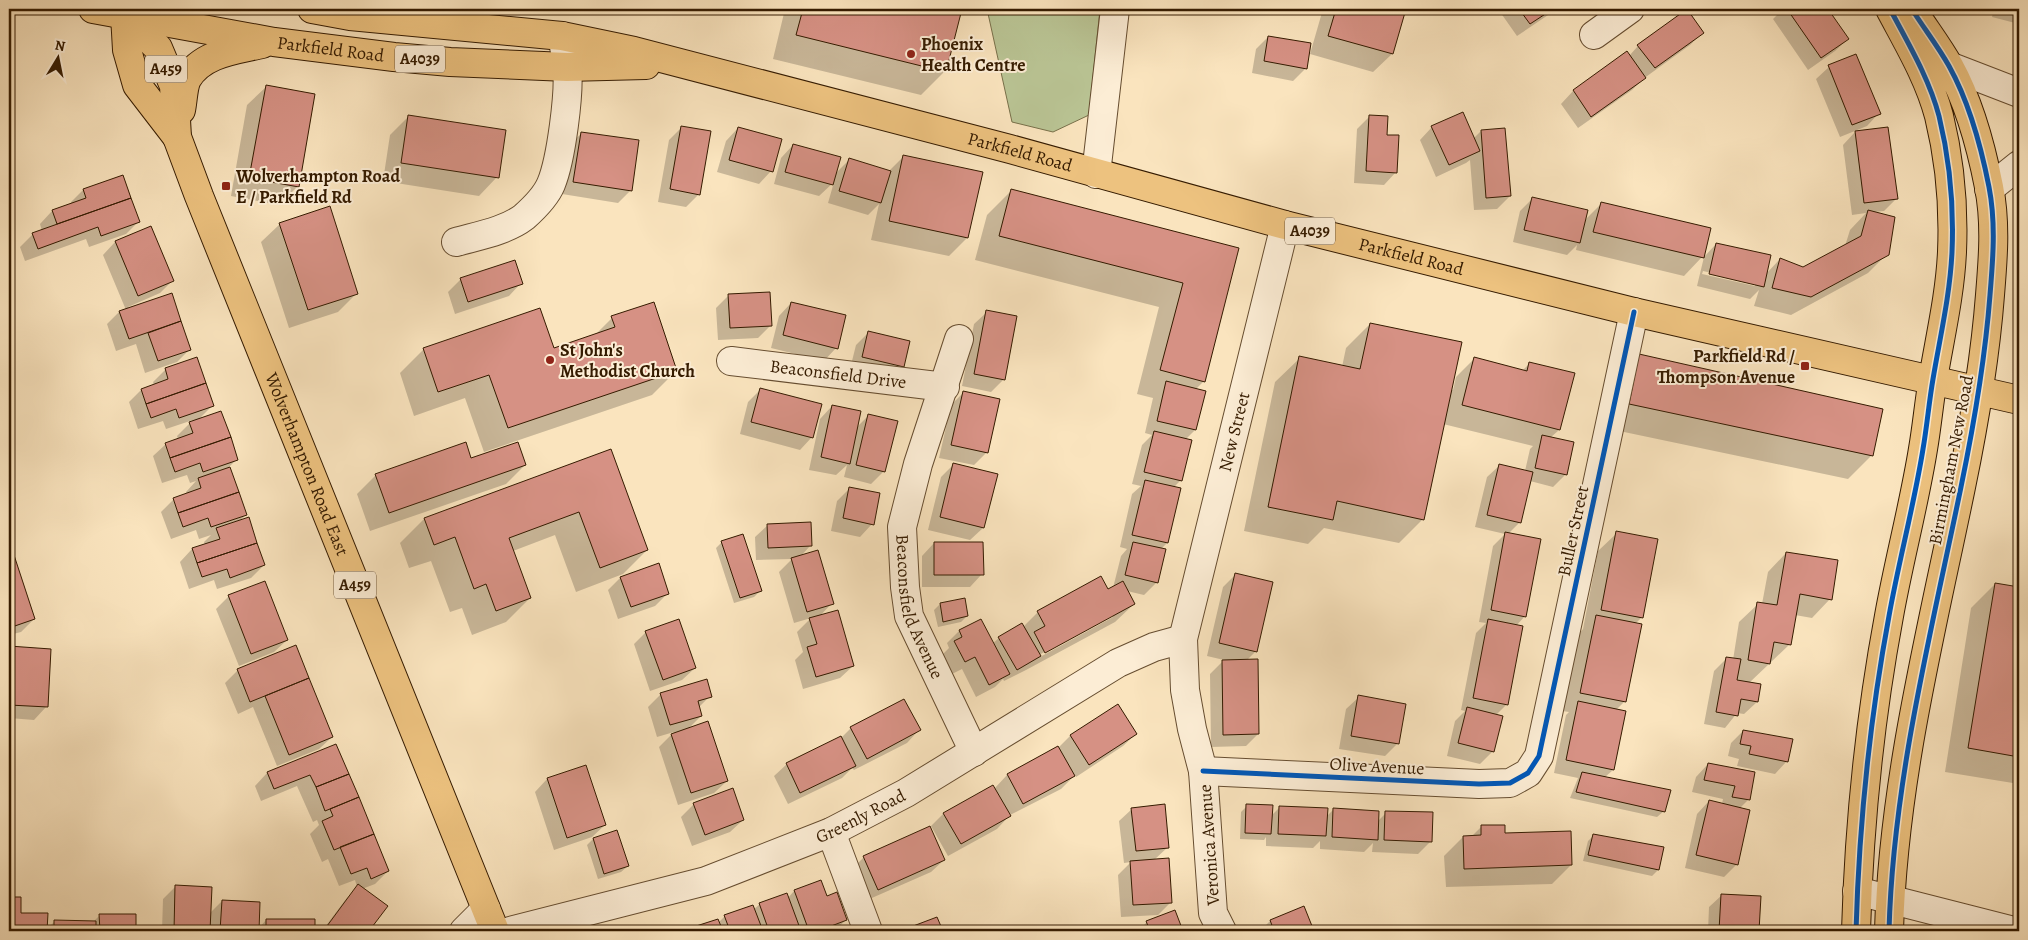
<svg xmlns="http://www.w3.org/2000/svg" width="2028" height="940" font-family="Alegreya,serif">
  <rect width="100%" height="100%" fill="#fae4be"/>
  <filter id="stains"><feTurbulence type="fractalNoise" baseFrequency=".004" numOctaves="4"/><feColorMatrix values="0 0 0 0 .2 0 0 0 0 .09 0 0 0 0 .02 0 0 0 .5 -.17"/></filter>
  <radialGradient id="worn" r=".72"><stop offset=".6" stop-color="#630" stop-opacity="0"/><stop offset="1" stop-color="#630" stop-opacity=".3"/></radialGradient>
  <!-- green -->
  <path fill="#bac595" stroke="#78704a" d="M987 9H1100L1089 115 1053 132 1012 122Z"/>
  <!-- shadow -->
  <path fill="#0003" fill-rule="evenodd" d="M785 9H960L945 71 921 95 773 59Z
    M1323 9H1404L1392 54 1373 72 1310 54Z
    M1498 9H1557L1517 36Z
    M1783 9H1827L1848 39 1835 51 1808 70 1773 19Z
    M1994 9H2019V24L1992 17Z
    M1702 33 1690 45 1643 79 1632 90 1578 128 1561 104 1573 91 1627 53 1629 56 1638 46Z
    M1268 37 1306 68 1293 81 1252 73 1256 49Z
    M1856 55 1879 113 1867 126 1840 137 1816 79 1829 67Z
    M266 87 298 186 279 205 231 196 247 105Z
    M409 116 497 177 479 196 383 181 390 135Z
    M1369 117 1386 136 1396 172 1384 185 1354 183 1357 129Z
    M682 127 699 194 686 207 658 202 669 140Z
    M1432 127 1473 139 1481 131 1510 196 1497 209 1474 210 1470 160 1466 163 1436 177 1420 140Z
    M738 128 771 171 759 184 717 172 726 141Z
    M1855 132 1897 198 1884 211 1873 212 1887 254 1868 273 1791 315 1754 306 1759 290 1750 299 1697 286 1704 257 1716 244 1765 275 1780 259 1803 268 1845 246 1850 230 1866 213 1852 215 1843 145ZM1703 271 1755 283V286L1702 274Z
    M582 133 631 190 618 203 562 194 569 145Z
    M793 145 834 175 850 159 889 171 904 156 967 238 949 256 871 240 879 204 868 215 828 203 834 182 819 196 774 184 781 158Z
    M122 176 138 222 126 234 89 247 86 239 25 261 20 247 33 234 42 231 40 224 52 211 71 204V202L83 190Z
    M1011 191 1238 249 1204 381 1196 389 1204 391 1195 430 1185 440 1181 480 1173 488 1167 543 1160 550 1157 582 1144 595 1127 591 1134 604 1115 622 1026 670 1004 681 1003 679 995 687 976 697 962 669 952 674 942 655 949 648 947 643 959 631 992 644 999 638 1023 627 1038 612 1113 588 1121 556 1127 549 1120 547 1132 494 1141 486 1132 484 1142 445 1152 435 1145 433 1153 398 1137 394 1159 307 975 260 987 215ZM1113 614V617L1040 657 1039 655Z
    M1533 198 1585 220 1601 204 1702 257 1684 276 1576 250 1577 245 1567 255 1513 242 1520 211Z
    M280 224 357 293 338 312 289 328 261 242Z
    M150 228 172 281 160 293 128 307V309L171 294 190 349 177 362 145 373 136 344 116 351 107 324 119 312 126 310 103 255 115 242Z
    M514 261 521 283 509 296 455 314 448 292 460 280Z
    M729 295 771 325 758 338 718 340 716 308Z
    M791 303 836 348 824 361 771 348 779 316Z
    M987 312 1004 379 991 392 962 386 974 324Z
    M612 318 676 371 652 395 484 452 465 398 414 416 400 373 424 349 553 350 594 336Z
    M1370 324 1450 389 1453 390 1456 377 1474 359 1522 371 1530 363 1559 430 1550 438 1566 474 1553 487 1530 481 1520 522 1508 534 1525 616 1516 626 1507 704 1496 715 1493 751 1480 764 1447 756 1455 721 1465 711 1461 710 1476 633 1486 623 1479 622 1493 546 1505 534 1475 527 1487 477 1500 465 1525 471 1530 449 1533 446 1443 424 1423 519 1399 543 1324 528 1308 544 1244 531 1275 382 1300 358 1342 367 1346 348Z
    M869 332 902 366 890 379 850 369 856 345Z
    M1640 355 1872 455 1848 479 1605 428Z
    M165 370 213 405 197 421 237 459 229 467 246 515 238 522 264 565 251 578 217 589 214 580 189 589 180 562 192 549 205 545 204 542 211 535 199 539 196 530 171 539 161 512 174 499 187 495 186 492 196 481 190 483 187 475 162 483 153 456 166 444 178 439 177 436 193 420 166 429 163 421 138 429 129 402 141 390 154 385 153 382Z
    M760 390 812 437 800 450 740 434 748 402Z
    M963 393 987 452 974 465 939 458 951 405Z
    M832 406 856 428 869 415 884 471 871 484 844 477 847 465 836 475 809 470 820 419Z
    M610 451 647 550 623 574 576 592 555 535 513 551 530 598 506 622 472 635 462 608 450 612 431 561 409 568 400 543 424 519Z
    M471 460 525 465 506 484 370 531 357 494 376 475Z
    M954 464 983 528 970 540 928 530 941 477Z
    M849 489 872 524 860 537 831 531 837 501Z
    M768 525 810 546 800 557 832 603 819 617 853 666 840 678 803 689 795 660 803 652 797 632 811 618 794 623 779 572 792 559 756 560 755 537Z
    M1617 533 1642 617 1635 624 1625 701 1616 710 1613 770 1604 778 1664 811 1657 817 1570 798 1578 778 1554 773 1566 715 1569 712 1562 711 1578 635 1583 629 1598 551Z
    M722 542 760 591 754 597 734 603 716 548Z
    M934 543 982 574 970 587H922V556Z
    M11 551 34 619 21 632 9 635V552Z
    M1786 553 1830 599 1812 618 1795 615 1790 644 1749 683 1757 702 1744 714 1737 713 1725 728 1704 724 1714 671 1726 659 1733 660 1739 622 1758 604H1762L1768 572Z
    M658 565 668 593 655 606 618 619 608 590 620 578Z
    M1236 574 1272 583 1255 652 1246 661 1258 734 1246 746 1211 747 1210 674 1224 660 1207 656 1223 587Z
    M1995 584 2019 588V784L1945 772 1971 608Z
    M229 596 287 640 274 652 239 666 216 609Z
    M940 604 967 616 961 622 938 627 934 610Z
    M646 632 695 668 682 680 650 691 634 644Z
    M9 647 50 650 46 707 34 720 9 718Z
    M295 647 332 737 319 749 277 766 253 707 238 714 225 683 238 670Z
    M661 694 710 696 698 708 701 716 687 730 727 781 714 793 678 805 659 747 674 732 657 737 648 707Z
    M1359 697 1404 705 1397 744 1385 756 1339 749 1346 709Z
    M1118 706 1136 734 1123 746 1076 777 1075 775 1061 789 1010 815 997 829 948 856 931 826 943 814 992 786 994 789 1007 775 1058 748 1070 736Z
    M851 728 919 730 907 743 854 770 852 768 842 778 788 804 774 776 787 764 841 738Z
    M1743 731 1787 761 1775 774 1737 766 1739 759 1728 756 1731 743Z
    M336 746 388 871 375 884 362 889 386 906 368 931H322L346 899 357 887 355 880 339 886 328 859 322 862 310 834 319 825 317 820 313 822 297 786 261 801 255 786 267 773Z
    M1708 764 1754 773 1748 800 1740 808 1737 864 1724 877 1685 868 1697 814 1709 801 1722 804 1723 799 1692 792 1696 777Z
    M586 767 605 825 592 837 554 850 535 792 547 779Z
    M694 804 743 820 730 832 692 846 681 817Z
    M1247 806 1271 816 1280 807 1326 817 1334 809 1378 821 1386 813 1431 841 1418 854 1372 852 1373 843 1364 852 1320 849V841L1313 848 1266 846V837L1264 840 1240 839 1241 812Z
    M1132 809 1168 847 1154 860 1171 902 1158 915 1121 917 1118 875 1131 862 1124 863 1119 821Z
    M1481 827 1504 834 1571 865 1552 884 1446 887 1444 856 1463 837H1471Z
    M930 828 944 860 931 872 865 901 851 870 864 857Z
    M616 832 628 866 621 872 598 879 587 845 593 839Z
    M1594 835 1658 870 1652 876 1583 861 1588 841Z
    M821 882 827 898 846 920 834 931H689L691 929 718 923 725 916 753 910 760 904 788 898 794 891Z
    M176 886 209 914 222 901 258 929 266 920H314V931H162L163 899Z
    M1722 895 1760 897 1757 931H1708L1709 907Z
    M9 899H20L19 914 46 930 55 921 93 922 100 915H135V931H146H9Z
    M1303 908 1313 931H1260L1270 921Z
    M1174 912 1181 931H1138L1147 922Z"/>
  <!-- building -->
  <path fill="#d69184" stroke="#351b00" d="M803 9H962L946 72 796 35Z
    M1336 9H1406L1393 54 1328 36Z
    M1519 9H1553L1530 24Z
    M1687 9 1704 33 1655 68 1637 45Z
    M1787 9H1828L1849 39 1821 58Z
    M1268 36 1311 43 1307 69 1264 61Z
    M1627 51 1646 78 1591 117 1573 90Z
    M1856 54 1881 114 1852 125 1828 65Z
    M266 85 315 94 299 187 249 178Z
    M1463 112 1480 151 1449 165 1431 126Z
    M408 115 506 130 499 178 401 163Z
    M1369 115 1388 116 1387 135H1399L1397 173 1366 171Z
    M681 126 711 131 700 195 670 189Z
    M738 127 782 139 773 172 729 160Z
    M1888 127 1898 199 1864 203 1855 131Z
    M1505 128 1511 196 1486 198 1481 130Z
    M581 132 639 140 632 191 573 182Z
    M793 144 841 157 833 185 785 172Z
    M903 155 983 172 968 238 889 221Z
    M849 158 891 171 881 203 839 191Z
    M123 175 131 198 57 224 52 210 86 198 83 189Z
    M1011 189 1239 248 1205 382 1160 370 1183 283 999 236Z
    M1532 197 1588 210 1580 243 1524 230Z
    M131 198 140 222 101 236 98 227 38 249 32 233Z
    M1601 202 1711 228 1704 258 1593 232Z
    M330 206 358 294 308 310 279 223Z
    M1868 210 1895 217 1889 255 1811 297 1772 288 1780 258 1803 267 1861 236Z
    M151 226 174 281 138 296 115 241Z
    M1716 243 1771 255 1764 287 1709 274Z
    M515 260 523 284 468 302 460 278Z
    M770 292 772 326 730 328 728 294Z
    M172 293 181 321 129 339 119 311Z
    M654 302 677 371 508 428 489 375 438 392 423 348 540 308 554 348 615 327 611 316Z
    M791 302 846 315 838 349 783 335Z
    M986 310 1017 316 1005 380 974 374Z
    M181 321 191 350 158 361 148 333Z
    M1370 323 1462 342 1424 520 1337 501 1333 520 1268 507 1299 356 1360 369Z
    M868 331 910 341 904 367 862 357Z
    M1639 354 1883 409 1873 456 1629 404Z
    M197 357 206 383 146 404 141 389 168 379 165 368Z
    M1474 357 1527 371 1529 362 1575 373 1560 430 1462 405Z
    M1166 381 1206 391 1196 430 1157 421Z
    M206 383 214 406 179 418 176 409 151 418 146 404Z
    M760 388 822 404 813 438 751 422Z
    M963 391 1000 399 988 453 951 445Z
    M832 405 861 411 850 464 821 457Z
    M221 411 231 437 170 458 165 443 193 433 189 422Z
    M868 414 898 421 885 472 856 465Z
    M1154 431 1192 440 1182 481 1144 472Z
    M1542 435 1574 442 1567 475 1535 468Z
    M231 437 238 460 203 472 200 463 175 472 170 458Z
    M466 442 471 458 518 442 526 465 389 513 375 474Z
    M611 449 648 550 600 568 579 512 509 538 531 598 496 611 486 584 474 589 455 537 434 545 424 518Z
    M953 463 998 474 984 528 940 517Z
    M1499 464 1533 472 1521 523 1487 515Z
    M230 467 239 492 178 513 173 498 201 488 198 478Z
    M1145 480 1181 488 1168 543 1132 535Z
    M849 487 880 493 874 525 843 518Z
    M239 492 247 515 211 527 208 518 183 527 178 513Z
    M249 517 257 543 197 563 192 548 220 539 216 528Z
    M811 522 812 546 768 548 767 524Z
    M1616 531 1658 539 1643 618 1601 610Z
    M1505 532 1541 539 1526 617 1491 610Z
    M743 534 762 591 740 598 721 541Z
    M934 542H983L984 575H934Z
    M1133 542 1166 549 1158 583 1125 575Z
    M257 543 265 565 230 578 227 569 202 577 197 563Z
    M12 549 35 619 9 628V550Z
    M818 550 834 604 807 612 791 558Z
    M1786 552 1838 560 1832 600 1800 594 1791 645 1774 642 1770 664 1748 660 1757 602 1777 605Z
    M659 563 669 594 631 607 620 577Z
    M1235 573 1273 582 1257 652 1219 643Z
    M1101 576 1108 589 1123 581 1135 604 1045 653 1034 632 1045 626 1037 611Z
    M265 581 288 640 251 654 228 595Z
    M1995 583 2019 587V757L1968 748Z
    M965 598 968 616 943 622 940 603Z
    M838 610 854 666 816 677 807 647 817 644 809 618Z
    M1596 615 1642 624 1626 702 1580 693Z
    M679 619 696 668 663 680 645 631Z
    M981 619 1010 674 989 685 975 657 965 662 954 641 962 637 959 630Z
    M1488 619 1523 626 1508 705 1473 698Z
    M1022 623 1041 656 1017 670 998 637Z
    M296 645 309 678 250 702 237 669Z
    M9 646 51 649 48 707 9 705Z
    M1726 657 1741 659 1737 680 1761 684 1758 702 1741 699 1738 716 1716 712Z
    M1258 659 1259 734 1223 735 1222 660Z
    M309 678 333 737 289 755 265 696Z
    M707 679 712 697 698 701 702 716 670 725 660 693Z
    M1358 695 1406 704 1399 744 1351 736Z
    M904 699 921 730 867 759 850 727Z
    M1578 701 1626 711 1614 770 1566 760Z
    M1118 704 1137 734 1089 765 1070 735Z
    M1467 707 1503 716 1494 752 1458 743Z
    M708 721 728 781 691 793 671 734Z
    M1743 730 1793 739 1788 762 1749 754 1751 746 1740 744Z
    M841 736 856 766 800 793 786 763Z
    M336 744 349 774 316 787 310 775 274 789 267 772Z
    M1058 746 1075 776 1023 804 1007 774Z
    M1708 763 1755 772 1750 800 1732 797 1735 786 1704 780Z
    M586 765 606 825 567 838 547 778Z
    M1582 772 1671 790 1665 812 1576 792Z
    M349 774 359 797 325 811 316 787Z
    M993 785 1011 816 961 844 943 813Z
    M733 788 744 820 705 835 693 803Z
    M359 797 374 834 334 850 322 821 333 816 330 809Z
    M1709 800 1750 810 1738 865 1696 855Z
    M1165 804 1169 848 1136 851 1131 808Z
    M1246 804 1273 805 1271 834 1245 833Z
    M1279 806 1328 808 1326 836 1278 834Z
    M1333 808 1379 811 1378 840 1332 837Z
    M1385 811 1433 812 1432 842 1384 840Z
    M1481 825H1505V833L1571 831 1572 865 1464 869 1463 836 1481 835Z
    M930 826 945 860 878 890 863 856Z
    M617 830 629 866 604 874 593 838Z
    M374 834 389 871 371 879 367 868 351 874 340 847Z
    M1593 834 1664 847 1659 870 1588 855Z
    M1169 858 1172 903 1133 905 1130 861Z
    M821 880 827 896 837 892 847 920 826 928 828 931H809L794 890Z
    M358 884 388 906 369 931H334L327 926Z
    M175 885 212 887 210 931H174Z
    M787 893 801 931H769L759 903Z
    M1721 894 1761 896 1759 931H1719Z
    M9 897H21V913H48L47 931H19V928H9Z
    M222 900 260 902 259 931H220Z
    M753 905 763 931H730L724 915Z
    M1304 906 1314 931H1274L1270 920Z
    M1175 910 1183 931H1150L1146 921Z
    M99 914H136V930H148V931H100Z
    M937 917 943 931H900Z
    M266 919H315V931H266Z
    M718 919 723 931H691L690 928Z
    M54 920 96 921V931H54Z"/>
  <g fill="none" stroke-linecap="round" stroke-linejoin="round">
    <defs>
      <g id="minor">
        <path d="M1594 35 1630 9"/>
        <path d="M1949 66 2019 93"/>
        <path d="M1096 174 1115 9"/>
        <path d="M1989 189 2019 165"/>
        <path d="M456 242C477 236 506 231 524 217 533 209 546 196 551 184 561 160 570 92 567 66 566 56 564 46 562 36"/>
        <path id="s1" d="M959 339 918 464 902 527 905 587 909 616 974 752"/>
        <path id="s2" d="M731 361 945 387"/>
        <path d="M1203 771 1479 784 1510 783 1528 773 1539 756 1634 312"/>
        <path d="M831 832 868 931"/>
        <path d="M1857 891 2014 931"/>
        <path d="M464 931 486 909"/>
        <path id="s3" d="M510 931 706 881 831 832 906 793 1118 663 1154 647 1183 639"/>
        <path id="s4" d="M1222 931 1213 913 1203 771 1192 729 1185 690 1183 639 1285 225"/>
      </g>
      <g id="major">
        <path id="s5" d="M93 9 274 42 394 57 450 62 567 67 646 65"/>
        <path d="M122 9 125 15 127 50 137 85 177 137"/>
        <path id="s6" d="M312 9 350 16 562 36 634 51 1010 149 1285 225 1634 312 2019 400"/>
        <path id="s7" d="M125 15 158 48 174 86 177 137 199 196 495 931"/>
        <path d="M181 110C183 101 183 87 187 79 202 53 236 50 262 44"/>
      </g>
      <path id="highway" d="M1856 931C1859 827 1870 718 1889 616 1899 560 1914 505 1923 449 1927 426 1929 402 1933 379 1940 337 1950 295 1952 252 1954 206 1950 161 1939 116 1929 78 1908 43 1890 9
        M1889 931C1893 782 1931 633 1961 487 1974 424 1985 360 1990 295 1993 259 1996 223 1989 187 1981 146 1969 102 1949 66 1939 48 1926 31 1915 14L1910 9"/>
    </defs>
    <!-- minor casing -->
    <use href="#minor" stroke="#664d30" stroke-width="30"/>
    <!-- major casing -->
    <use href="#major" stroke="#351b00" stroke-width="30"/>
    <!-- highway casing -->
    <use href="#highway" stroke="#351b00" stroke-width="30"/>
    <!-- minor -->
    <use href="#minor" stroke="#fcedd5" stroke-width="28"/>
    <!-- major -->
    <use href="#major" stroke="#edc27f" stroke-width="28"/>
    <!-- highway -->
    <use href="#highway" stroke="#edc27f" stroke-width="28"/>
    <defs>
      <path id="cycleway" d="M1203 771 1479 784 1510 783 1528 773 1539 756 1634 312
        M1856 931C1859 827 1870 718 1889 616 1899 560 1914 505 1923 449 1927 426 1929 402 1933 379 1940 337 1950 295 1952 252 1954 206 1950 161 1939 116 1929 78 1908 43 1890 9
        M1889 931C1893 782 1931 633 1961 487 1974 424 1985 360 1990 295 1993 259 1996 223 1989 187 1981 146 1969 102 1949 66 1939 48 1926 31 1915 14L1910 9"/>
    </defs>
    <!-- cycleway casing -->
    <use href="#cycleway" stroke="#fcedd5" stroke-width="8"/>
    <!-- cycleway -->
    <use href="#cycleway" stroke="#0057b8" stroke-width="5"/>
  </g>
  <!-- markers -->
  <g fill="#8f2418" stroke="#fcedd5" stroke-width="2">
    <circle cx="911" cy="54" r="5"/>
    <rect x="221" y="181" width="10" height="10" rx="2.5"/>
    <circle cx="550" cy="360" r="5"/>
    <rect x="1800" y="361" width="10" height="10" rx="2.5"/>
  </g>
  <g text-anchor="middle" dominant-baseline="central" stroke-width="4" stroke-linejoin="round" paint-order="stroke">
    <!-- shield labels -->
    <g fill="#fcedd5" stroke="#715a40" stroke-width="1">
      <rect x="395" y="45.5" width="50" height="27" rx="4"/>
      <rect x="145" y="55.5" width="42" height="27" rx="4"/>
      <rect x="1285" y="217.5" width="50" height="27" rx="4"/>
      <rect x="334" y="571.5" width="42" height="27" rx="4"/>
    </g>
    <g font-size="16" font-weight="bold" fill="#351b00">
      <text x="420" y="59">A4039</text>
      <text x="166" y="69">A459</text>
      <text x="1310" y="231">A4039</text>
      <text x="355" y="585">A459</text>
    </g>
    <!-- poi labels -->
    <g font-size="18" font-weight="bold" fill="#351b00" stroke="#fcedd5" text-anchor="start">
      <text x="921" y="44">Phoenix<tspan x="921" dy="21">Health Centre</tspan></text>
      <text x="236" y="176">Wolverhampton Road<tspan x="236" dy="21">E / Parkfield Rd</tspan></text>
      <text x="560" y="350">St John's<tspan x="560" dy="21">Methodist Church</tspan></text>
      <text x="1795" y="356" text-anchor="end">Parkfield Rd /<tspan x="1795" dy="21">Thompson Avenue</tspan></text>
    </g>
    <!-- street labels -->
    <g font-size="18" fill="#351b00" stroke="#fcedd5">
      <text stroke="none"><textPath href="#s5" startOffset="241">Parkfield Road</textPath></text>
      <text stroke="none"><textPath href="#s6" startOffset="724">Parkfield Road</textPath></text>
      <text stroke="none"><textPath href="#s6" startOffset="1129">Parkfield Road</textPath></text>
      <text stroke="none"><textPath href="#s2" startOffset="108">Beaconsfield Drive</textPath></text>
      <text stroke="none"><textPath href="#s4" startOffset="510">New Street</textPath></text>
      <text transform="translate(1951 460) rotate(-79)">Birmingham New Road</text>
      <text stroke="none"><textPath href="#s7" startOffset="491">Wolverhampton Road East</textPath></text>
      <text transform="translate(1573 531) rotate(-78)">Buller Street</text>
      <text stroke="none"><textPath href="#s1" startOffset="279">Beaconsfield Avenue</textPath></text>
      <text transform="translate(1377 766) rotate(3)">Olive Avenue</text>
      <text stroke="none"><textPath href="#s3" startOffset="370">Greenly Road</textPath></text>
      <text transform="translate(1209 845) rotate(-94)">Veronica Avenue</text>
    </g>
  </g>
  <!-- margin -->
  <rect width="2028" height="940" fill="none" stroke="#fae4be" stroke-width="30"/>
  <rect x="10" y="10" width="2008" height="920" fill="none" stroke="#351b00" stroke-width="2.5"/>
  <rect x="15" y="15" width="1998" height="910" fill="none" stroke="#351b00"/>
  <!-- north arrow -->
  <g transform="translate(58 58) rotate(10)" stroke="#fcedd5" stroke-width="4" paint-order="stroke">
  <path d="M0-4L9 19L0 12L-9 19Z" fill="#351b00"/>
  <text y="-8" font-size="14" font-weight="bold" text-anchor="middle" fill="#351b00">N</text>
  </g>
  <rect width="100%" height="100%" filter="url(#stains)"/>
  <rect width="100%" height="100%" fill="url(#worn)"/>
</svg>
